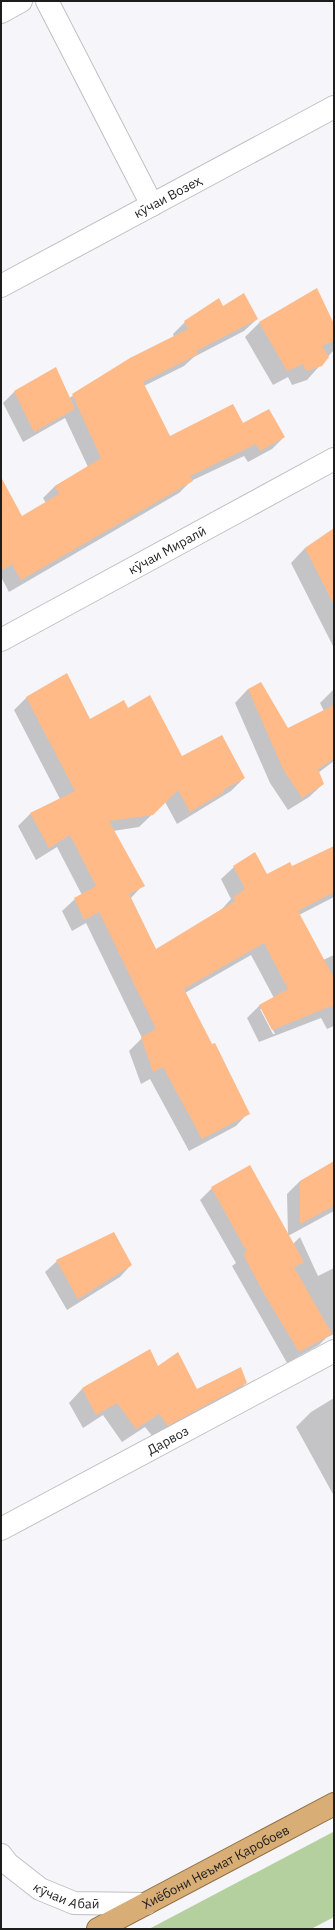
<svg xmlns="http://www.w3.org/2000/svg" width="335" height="1930" font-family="'IBM Plex Sans',sans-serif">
  <rect width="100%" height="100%" fill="#f6f5f9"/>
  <!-- green -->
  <path fill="#b4d09f" d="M333 1832 334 1917 311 1929H149Z"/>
  <!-- shadow -->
  <path fill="#0003" fill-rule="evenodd" d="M316 290 334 326V352L333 351 307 380 292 385 288 377 273 385 245 337 259 323Z
    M223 308 257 319 244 331 194 357 184 366 144 386 170 437 243 425 284 437 272 449 248 462 244 456 191 481 179 493 9 592 1 577V479L21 517 46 503 43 498 55 486 88 467 65 418 23 442 3 403 15 391 69 398 174 337 173 334 185 322Z
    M329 533 334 543V648L291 563 305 548Z
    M248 689 288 730 324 711 320 703 334 689V761L318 773 323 784 309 797 288 810 270 783 235 703Z
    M27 697 89 720 128 710 182 757 244 778 231 791 177 824 165 802 139 827 113 831 143 885 131 898 156 950 221 910 231 899 221 879 234 867 266 875 291 867 334 849V897L299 915 323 960 334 955V1026L327 1029 321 1018 259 1042 247 1018 259 1006 274 998 251 955 185 993 248 1113 236 1126 189 1151 150 1079 141 1084 129 1051 142 1038 86 923 72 931 62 911 75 899 82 895 57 847 36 860 18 826 30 814 60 799 14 710ZM260 1009H262L275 1034H273Z
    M334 1162V1211L288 1236 293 1244 300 1237 318 1276 334 1268V1334L326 1338 319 1345 287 1363 232 1266 236 1263 200 1200 212 1188 250 1166 288 1235 287 1194 300 1181Z
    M57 1261 131 1265 120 1277 67 1310 45 1272Z
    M149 1351 158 1367 196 1390 246 1383 232 1397 154 1438 145 1427 122 1442 103 1415 83 1428 69 1403 82 1389Z
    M334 1398V1496L296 1427 311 1412Z"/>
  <!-- building -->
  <path fill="#ffba88" d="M317 288 334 324V340L322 346 329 357 322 366 306 371 303 364 287 371 259 322Z
    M244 293 258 319 196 351 198 354 143 382 170 436 233 404 243 423 269 409 285 437 260 451 256 444 190 476 193 481 21 580 12 564 1 571V477L22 516 59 494 55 486 101 458 72 394 130 358 188 329 184 321 219 298 223 306Z
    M56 367 75 409 34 432 14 391Z
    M334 528V605L305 548Z
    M67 673 90 719 124 700 128 708 150 695 182 756 222 735 245 778 223 790 224 792 190 812 178 790 153 815 109 821 145 886 129 894 156 949 235 901 233 897 245 889 233 866 255 852 267 874 290 862 292 866 334 846V892L298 911 334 978V1005L272 1030 259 1005 288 989 264 943 184 989 212 1044 215 1043 250 1114 202 1139 163 1067 153 1072 141 1037 156 1029 99 912 84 920 74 898 96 886 70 835 49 848 30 813 75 791 26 697Z
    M261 682 288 728 334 705V759L318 769 324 784 302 798 283 769 248 689Z
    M334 1161V1206L300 1224V1181Z
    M250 1165 304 1262 294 1267 332 1334 299 1352 263 1292 243 1254 247 1252 211 1187Z
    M114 1232 132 1265 78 1299 56 1260Z
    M150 1349 158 1366 178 1352 197 1389 241 1367 247 1383 168 1426 159 1414 136 1429 117 1403 96 1415 82 1388Z"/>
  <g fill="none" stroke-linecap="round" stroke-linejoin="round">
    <defs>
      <g id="minor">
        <path d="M47 1 152 205"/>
        <path d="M1 12 21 1"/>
        <path id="s1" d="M1 286 334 107"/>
        <path id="s2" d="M1 640 334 459"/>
        <path id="s3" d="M1 1529 334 1351"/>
      </g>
      <g id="tertiary">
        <path id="s4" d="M1 1855 8 1864 40 1889 74 1903 146 1904"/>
      </g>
      <g id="trunk">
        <path id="s5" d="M98 1929 334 1804"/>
      </g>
    </defs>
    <!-- minor casing -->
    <use href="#minor" stroke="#c1c0c4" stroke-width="24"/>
    <!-- tertiary casing -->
    <use href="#tertiary" stroke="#c1c0c4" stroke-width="24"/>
    <!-- trunk casing -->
    <use href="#trunk" stroke="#906e41" stroke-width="24"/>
    <!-- minor -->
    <use href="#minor" stroke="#fff" stroke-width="22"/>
    <!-- tertiary -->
    <use href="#tertiary" stroke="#fff" stroke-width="22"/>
    <!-- trunk -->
    <use href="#trunk" stroke="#d8ae76" stroke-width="22"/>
  </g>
  <g text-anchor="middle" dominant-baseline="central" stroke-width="4" stroke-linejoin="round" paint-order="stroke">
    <!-- street labels -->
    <g font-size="13" fill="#1d1d1e" stroke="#fff">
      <text stroke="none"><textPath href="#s1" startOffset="189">кӯчаи Возеҳ</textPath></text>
      <text stroke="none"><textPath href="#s2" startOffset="189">кӯчаи Миралӣ</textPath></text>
      <text stroke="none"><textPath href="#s3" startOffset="189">Дарвоз</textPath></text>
      <text stroke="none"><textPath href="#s5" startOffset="133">Хиёбони Неъмат Қаробоев</textPath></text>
      <text stroke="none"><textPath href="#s4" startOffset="80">кӯчаи Абаӣ</textPath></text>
    </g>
  </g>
  <!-- border -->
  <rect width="335" height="1930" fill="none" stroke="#1d1d1e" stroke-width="4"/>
</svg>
